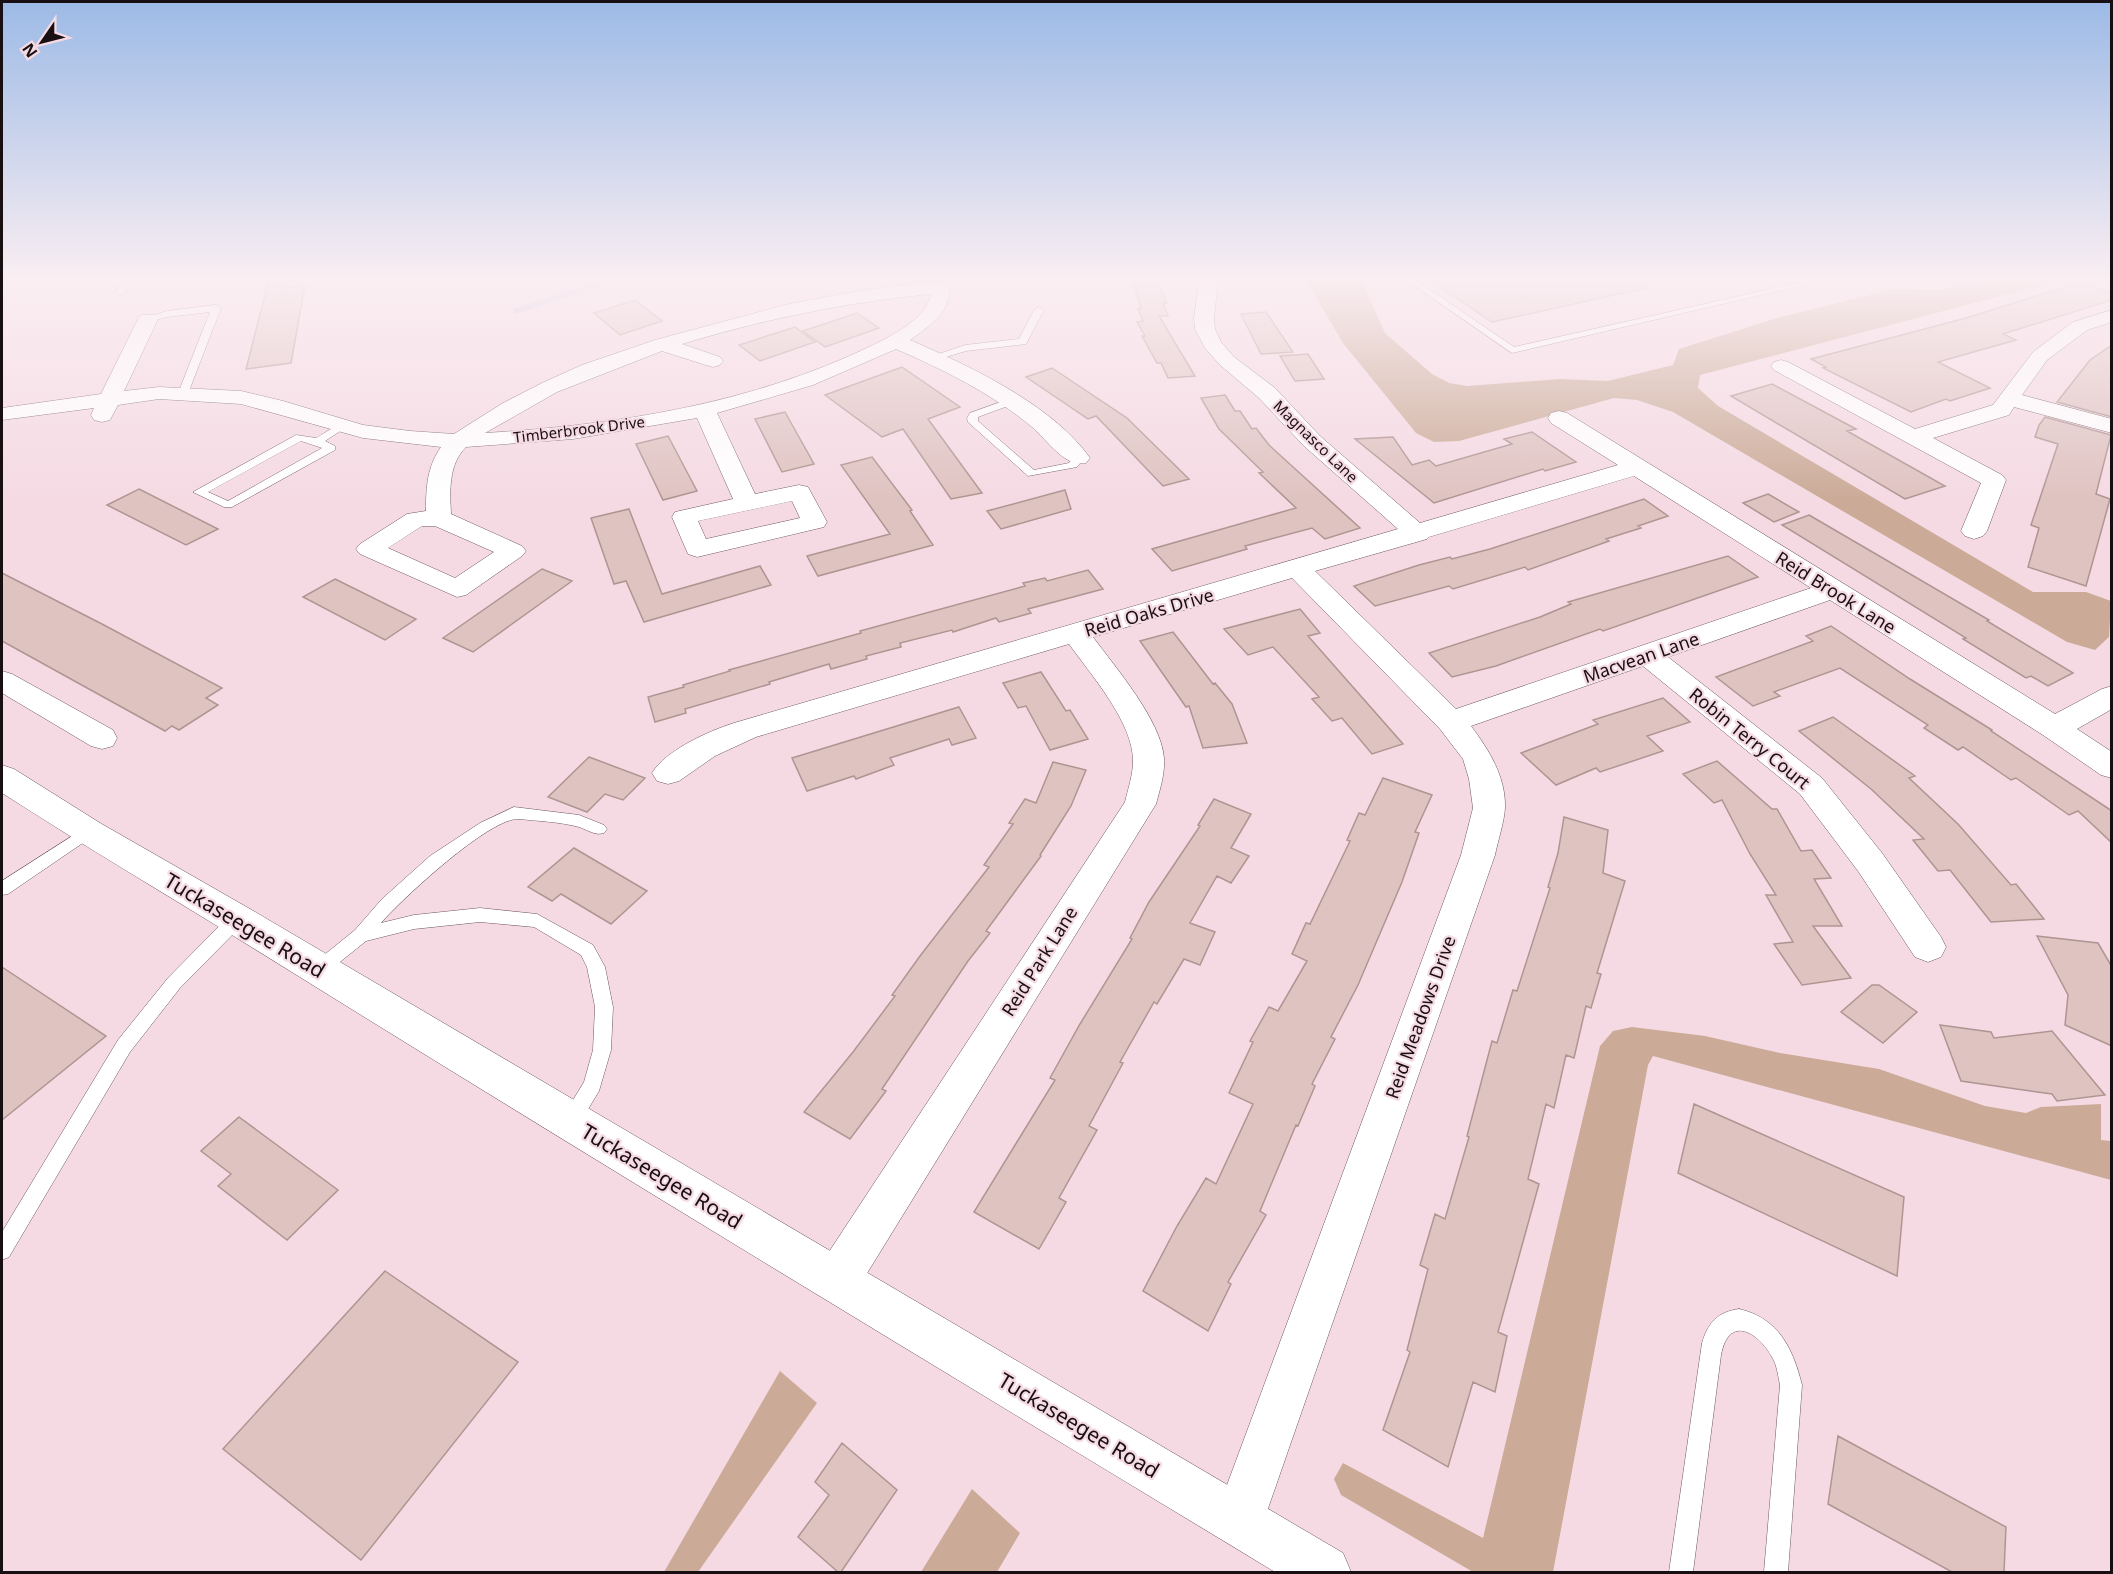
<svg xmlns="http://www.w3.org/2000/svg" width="2113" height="1574" font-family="'Noto Sans',sans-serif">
  <rect width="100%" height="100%" fill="#f5dae3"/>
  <!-- forest -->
  <path fill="#cbab98" d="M1305 279H1361L1385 333 1432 374 1449 383 1467 386 1560 379 1608 381 1673 365 1679 349 1777 318 1893 289 1942 290 1985 279H2065L1700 375 1698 388 1718 406 2033 592H2086L2111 601 2109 637 2095 650 2067 642 1673 412 1637 400 1614 398 1459 441 1434 442 1416 433 1343 343Z
    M1632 1027 1705 1036 1780 1053 1879 1069 1985 1106 2026 1113 2041 1107 2101 1104V1140L2111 1141V1180L1653 1056 1648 1065 1553 1572H1473L1341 1495 1334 1479 1343 1463 1483 1538 1600 1046 1613 1031Z
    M780 1371 817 1403 698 1572H664Z
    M972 1489 1020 1533 997 1572H921Z"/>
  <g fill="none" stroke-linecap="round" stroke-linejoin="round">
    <!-- stream -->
    <path stroke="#cac3e3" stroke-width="5" d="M516 311 614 279"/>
  </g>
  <!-- building -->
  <path fill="#dfc3c1" stroke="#af9592" stroke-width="1.5" d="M269 279H283L284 288 305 285 291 363 246 369Z
    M1156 279 1167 303H1163L1168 316H1159L1195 376 1168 378 1161 363H1157L1142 336H1145L1137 322 1143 321 1138 309 1141 308 1133 281Z
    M1428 279H1645L1646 288 1492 322Z
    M2082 282 2112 294V300L2003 334 2016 340 1938 362 1990 388 1950 401 1946 399 1911 412 1823 368 1826 367 1811 359 1966 318Z
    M635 300 662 321 620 335 594 313Z
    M1266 312 1293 352 1261 354 1241 314Z
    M857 313 879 328 825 347 803 331Z
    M795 327 815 342 760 361 739 345Z
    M2112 345V417L2057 402 2090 360Z
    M1308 354 1324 379 1295 381 1280 356Z
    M902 367 960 407 928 419 982 493 951 499 903 429 882 437 825 395Z
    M1052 368 1127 418 1189 479 1163 486 1096 416 1088 419 1026 377Z
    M1772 384 1856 429 1847 431 1945 486 1905 499 1731 396Z
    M1225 395 1235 411H1240L1252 429 1256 428 1269 445 1360 528 1325 539 1312 528 1245 546 1247 549 1172 571 1152 549 1296 508 1259 473 1263 472 1219 429 1201 398Z
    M785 412 814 464 782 472 755 419Z
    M2045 417 2111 435 2096 494 2110 499 2086 586 2028 567 2039 528 2031 525 2058 444 2035 437 2039 425Z
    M1532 432 1576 462 1545 471 1543 469 1434 503 1355 439 1393 437 1412 465 1429 460 1436 466 1512 444 1504 439Z
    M668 436 697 491 663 500 636 444Z
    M872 457 912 510 910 511 933 545 818 576 807 556 890 534 841 465Z
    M139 489 218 529 186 545 107 505Z
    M1065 490 1071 509 1001 529 987 511Z
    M1768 494 1799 512 1774 522 1743 503Z
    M1644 499 1668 516 1638 526 1641 528 1606 539 1609 541 1528 570 1525 567 1453 589 1449 586 1375 606 1354 586 1419 565 1450 557 1452 559 1490 549Z
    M629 509 662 594 760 566 771 585 644 622 626 581 614 584 591 518Z
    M1809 515 1989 620 1987 621 2073 673 2048 686 2031 676 2026 678 1963 639 1966 638 1782 525Z
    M1728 556 1758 577 1603 631 1600 629 1496 666 1452 677 1429 653 1540 617 1571 604 1568 602Z
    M542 569 572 581 473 652 443 638Z
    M1088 570 1103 589 1028 609 1031 613 999 622 996 618 953 632 952 630 900 643 901 647 866 656 867 659 831 669 829 664 769 682 770 684 685 709 686 713 655 722 648 697 684 687 683 685 730 671 729 670 861 633 860 631 1025 586 1023 583 1045 578 1047 581Z
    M2 573 102 624 222 688 206 698 218 705 179 730 172 726 165 731 2 641Z
    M335 579 416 619 385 640 303 597Z
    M1300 609 1320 633 1308 636 1403 744 1372 754 1342 718 1332 721 1312 699 1319 697 1273 647 1248 655 1224 629Z
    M1831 626 1910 679 1992 730 1991 731 2112 811V843L2078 811 2069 815 2016 778 2011 780 1963 747 1958 750 1924 728 1928 725 1840 668 1774 692 1780 696 1753 706 1716 677 1813 641 1806 636Z
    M1173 632 1213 684 1215 683 1232 704 1247 743 1203 748 1189 706 1186 707 1140 641Z
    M1041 672 1066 711 1070 710 1088 739 1050 750 1026 706 1018 708 1003 683Z
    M1663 698 1690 722 1647 736 1663 751 1600 772 1596 768 1556 785 1521 753 1598 724 1593 720Z
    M959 707 976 738 952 745 949 739 890 758 894 765 856 779 854 776 807 791 792 758Z
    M1833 717 1915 776 1909 778 1958 824 2011 885 2016 884 2044 919 1991 922 1950 870 1938 871 1913 840 1924 839 1871 789 1799 731Z
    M589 757 645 778 623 800 605 794 587 812 548 797Z
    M1717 761 1772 809H1777L1801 851 1812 850 1831 878 1814 879 1842 926H1813L1851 978 1802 985 1774 944 1793 942 1766 895H1776L1750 854 1722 800 1714 803 1683 774Z
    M1053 762 1086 770 1071 806 1040 855 1041 856 986 931 990 933 968 961 882 1089 886 1091 850 1139 804 1112 853 1052 895 996 892 995 920 956 989 867 984 865 1013 824 1009 823 1025 799 1036 803Z
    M1383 778 1432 795 1415 832 1419 833 1402 882 1358 985 1331 1037 1335 1039 1312 1084 1315 1086 1298 1126 1296 1125 1260 1211 1266 1215 1228 1282 1231 1284 1208 1331 1143 1291 1177 1226 1206 1178 1216 1184 1253 1104 1229 1093 1253 1042 1250 1041 1269 1007 1278 1011 1307 961 1292 954 1306 923 1310 924 1350 841 1347 840 1359 813 1365 815Z
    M1214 799 1251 814 1231 848 1249 856 1231 883 1217 876 1190 923 1215 932 1200 965 1184 959 1157 1004 1154 1002 1120 1062 1123 1063 1089 1126 1097 1130 1059 1198 1066 1202 1039 1249 974 1212 1055 1080 1050 1078 1080 1024 1132 939 1130 938 1149 902 1200 826 1198 825Z
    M1564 817 1608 830 1603 873 1625 881 1597 973 1601 974 1591 1008 1586 1006 1574 1058 1566 1055 1554 1108 1546 1104 1528 1179 1539 1184 1498 1332 1507 1336 1495 1392 1473 1382 1448 1467 1383 1430 1410 1352 1407 1350 1428 1269 1420 1265 1435 1214 1445 1219 1469 1137 1467 1136 1492 1041 1497 1043 1513 990 1517 991 1550 888 1548 887 1558 853Z
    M574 848 647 891 611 924 561 894 552 901 528 887Z
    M2037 936 2098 943 2112 967V1046L2065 1025 2068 995Z
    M2 967 106 1036 2 1120Z
    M1872 985H1879L1917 1012 1883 1043 1841 1012Z
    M1940 1025 1991 1032 1994 1038 2052 1031 2105 1095 2057 1101 2052 1094 1961 1081Z
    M1694 1104 1904 1197 1897 1276 1678 1173Z
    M239 1117 338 1190 287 1240 218 1186 231 1174 201 1151Z
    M385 1271 518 1362 361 1560 223 1449Z
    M1838 1436 2006 1527 2004 1572H1952L1828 1504Z
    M842 1443 897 1490 841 1572H838L798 1537 829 1495 815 1482Z"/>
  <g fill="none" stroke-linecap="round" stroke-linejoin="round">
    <defs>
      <path id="service" d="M124 279H132L124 294H118L116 292Z
        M1405 279H1414L1514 347 1815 279H1829L1512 353Z
        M216 305 221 308 187 396 178 398 177 396 210 312 167 317 148 322 143 319 167 311Z
        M1039 307 1044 310 1026 344 966 351 932 361 927 358 965 345 1019 339 1034 310Z
        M1012 398 1017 401 1016 403 978 417V421L1034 470 1069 463 1074 456 1078 455 1084 458 1077 467 1028 476 968 422 967 418 970 413Z
        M341 423 345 424V428L325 441 335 446V450L232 507H224L193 492 296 435 316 438ZM301 441 322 448 228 501 208 492Z
        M514 807 579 815 604 825 607 829 604 833C595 836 588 830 579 827 561 822 538 821 519 819 490 817 401 900 381 923L414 915 480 908 537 914 593 945 605 967 613 1007 611 1050 599 1091 578 1126 571 1129 564 1126 561 1120 584 1082 593 1050 595 1007 587 967 581 955 534 927 480 922 414 929 366 941 325 974 319 976 313 974 310 969 313 964 355 930 382 899 430 856 480 823Z
        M88 826 93 828 96 832 93 836 8 894 2 895V881Z
        M237 912 243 914 245 919 243 924 180 988 130 1052 9 1257 2 1260V1232L118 1040 168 978 231 914Z
        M1739 1309C1779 1318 1793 1349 1802 1385L1788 1572H1764L1780 1385C1778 1376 1777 1365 1772 1357 1758 1332 1729 1314 1721 1355L1693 1572H1669L1702 1343C1708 1323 1717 1312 1739 1309Z"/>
      <path id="minor" d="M1200 279H1218L1214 318 1215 329 1221 342 1234 357 1275 388 1320 436 1420 523 1618 465 1551 423 1548 418 1551 413 1559 411 1567 413 2055 714 2102 689 2112 686V709L2077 729 2112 752V778L2101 775 2043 735 1830 600 1668 657 1822 778 1882 853 1941 937 1946 947 1941 957 1928 962 1915 957 1858 871 1800 794 1643 666 1471 726C1489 750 1506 777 1505 808 1504 823 1498 840 1495 855L1264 1520 1257 1538 1239 1545 1221 1538 1214 1520 1461 855 1473 808 1469 779 1463 759 1440 729 1292 578 1093 637C1115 667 1161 720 1164 758 1165 774 1160 789 1156 804L853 1296 837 1302 821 1296 815 1280 821 1264 1125 802C1128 789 1133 775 1133 761 1133 722 1091 675 1069 644L756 737 715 756 679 781 668 784 657 781 652 773C666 750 709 731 734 723L1398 529 1304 446 1259 398 1220 365 1205 348 1195 329 1194 318ZM1634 476 1811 588 1456 709 1315 571 1427 539 1429 537Z
        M931 282 947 285 949 289C951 312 927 328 910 340 968 365 1053 405 1090 458L1086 463C1065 468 1047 440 1032 427 991 393 944 370 896 349L813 385 717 413 755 494 799 485 808 487 827 522 824 527 697 557 688 554 672 517 675 512 733 499 697 418 573 439 466 447C448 465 450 491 451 514L522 546 526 551 522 556 466 595 457 597 360 554 356 549 360 544 407 514 426 511C426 487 427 467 441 447L363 438 241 404 159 399 118 405 110 420 102 422 94 420 91 415 94 408 2 420V408L101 394 138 319 141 315H155L158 319 124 391 159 387 241 391 283 401 363 425 410 431 454 434 503 403 542 383 582 365 655 340 789 304 859 291ZM931 294C927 319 891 336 871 346 751 404 617 425 485 433L557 392 662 351 706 365 713 367 720 365 723 361 720 357 682 344 692 341C770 318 849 302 931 294ZM792 501 800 518 706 539 698 521ZM422 526H435L494 552 455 578 388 548Z
        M2112 310V322L2087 330 2047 360 2022 395 2112 419V433L2014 407 2009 415 1933 438 2002 475 2006 480 1987 531 1983 536 1974 539 1965 536 1961 531 1981 483 1774 370 1771 366 1774 362 1781 360 1788 362 1915 429 1993 405 2033 352 2073 322Z
        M2 671 12 674 113 730 117 738 113 746 102 749 91 746 2 693Z"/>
      <path id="tertiary" d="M2 765 14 769 100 823 250 909 1343 1553 1351 1572H1275C948 1374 620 1176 295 974 198 913 98 855 2 793Z"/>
    </defs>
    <!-- service casing -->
    <use href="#service" stroke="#6e5860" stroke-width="1"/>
    <!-- minor casing -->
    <use href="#minor" stroke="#6e5860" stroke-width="1"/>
    <!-- tertiary casing -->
    <use href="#tertiary" stroke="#6e5860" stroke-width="1"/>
    <!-- service -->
    <use href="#service" fill="#fff" fill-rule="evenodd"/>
    <!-- minor -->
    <use href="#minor" fill="#fff" fill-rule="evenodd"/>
    <!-- tertiary -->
    <use href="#tertiary" fill="#fff" fill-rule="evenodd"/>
  </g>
  <!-- sky -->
  <linearGradient id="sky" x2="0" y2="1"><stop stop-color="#9cbae6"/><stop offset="0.56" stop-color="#faeef2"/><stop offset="1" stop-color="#faeef2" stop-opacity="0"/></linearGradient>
  <rect width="2113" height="499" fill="url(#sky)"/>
  <g text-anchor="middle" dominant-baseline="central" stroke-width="4.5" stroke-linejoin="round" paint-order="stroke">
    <!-- far-street labels -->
    <g font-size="15" fill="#180f13" stroke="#f5dae3">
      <text transform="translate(579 429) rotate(-7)">Timberbrook Drive</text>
      <text transform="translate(1316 441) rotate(44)">Magnasco Lane</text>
    </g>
    <!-- street labels -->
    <g font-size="18" fill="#180f13" stroke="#f5dae3">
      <text transform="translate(1836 592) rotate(32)">Reid Brook Lane</text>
      <text transform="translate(1149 612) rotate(-16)">Reid Oaks Drive</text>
      <text transform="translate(1641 657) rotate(-19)">Macvean Lane</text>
      <text transform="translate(1750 738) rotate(39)">Robin Terry Court</text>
      <text transform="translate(1039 961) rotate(-58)">Reid Park Lane</text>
      <text transform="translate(1420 1017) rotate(-70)">Reid Meadows Drive</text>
    </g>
    <!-- near-street labels -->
    <g font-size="21" fill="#180f13" stroke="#f5dae3">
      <text transform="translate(245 925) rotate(31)">Tuckaseegee Road</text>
      <text transform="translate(662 1176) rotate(31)">Tuckaseegee Road</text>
      <text transform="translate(1079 1425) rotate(31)">Tuckaseegee Road</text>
    </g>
  </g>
  <!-- border -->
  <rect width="2113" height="1574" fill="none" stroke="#180f13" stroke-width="6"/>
  <!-- north arrow -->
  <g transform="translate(42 42) rotate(235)" stroke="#f5dae3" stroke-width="4.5" paint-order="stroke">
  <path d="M0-4.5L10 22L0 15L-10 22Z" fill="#180f13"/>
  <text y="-9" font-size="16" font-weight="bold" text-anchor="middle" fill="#180f13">N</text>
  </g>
</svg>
